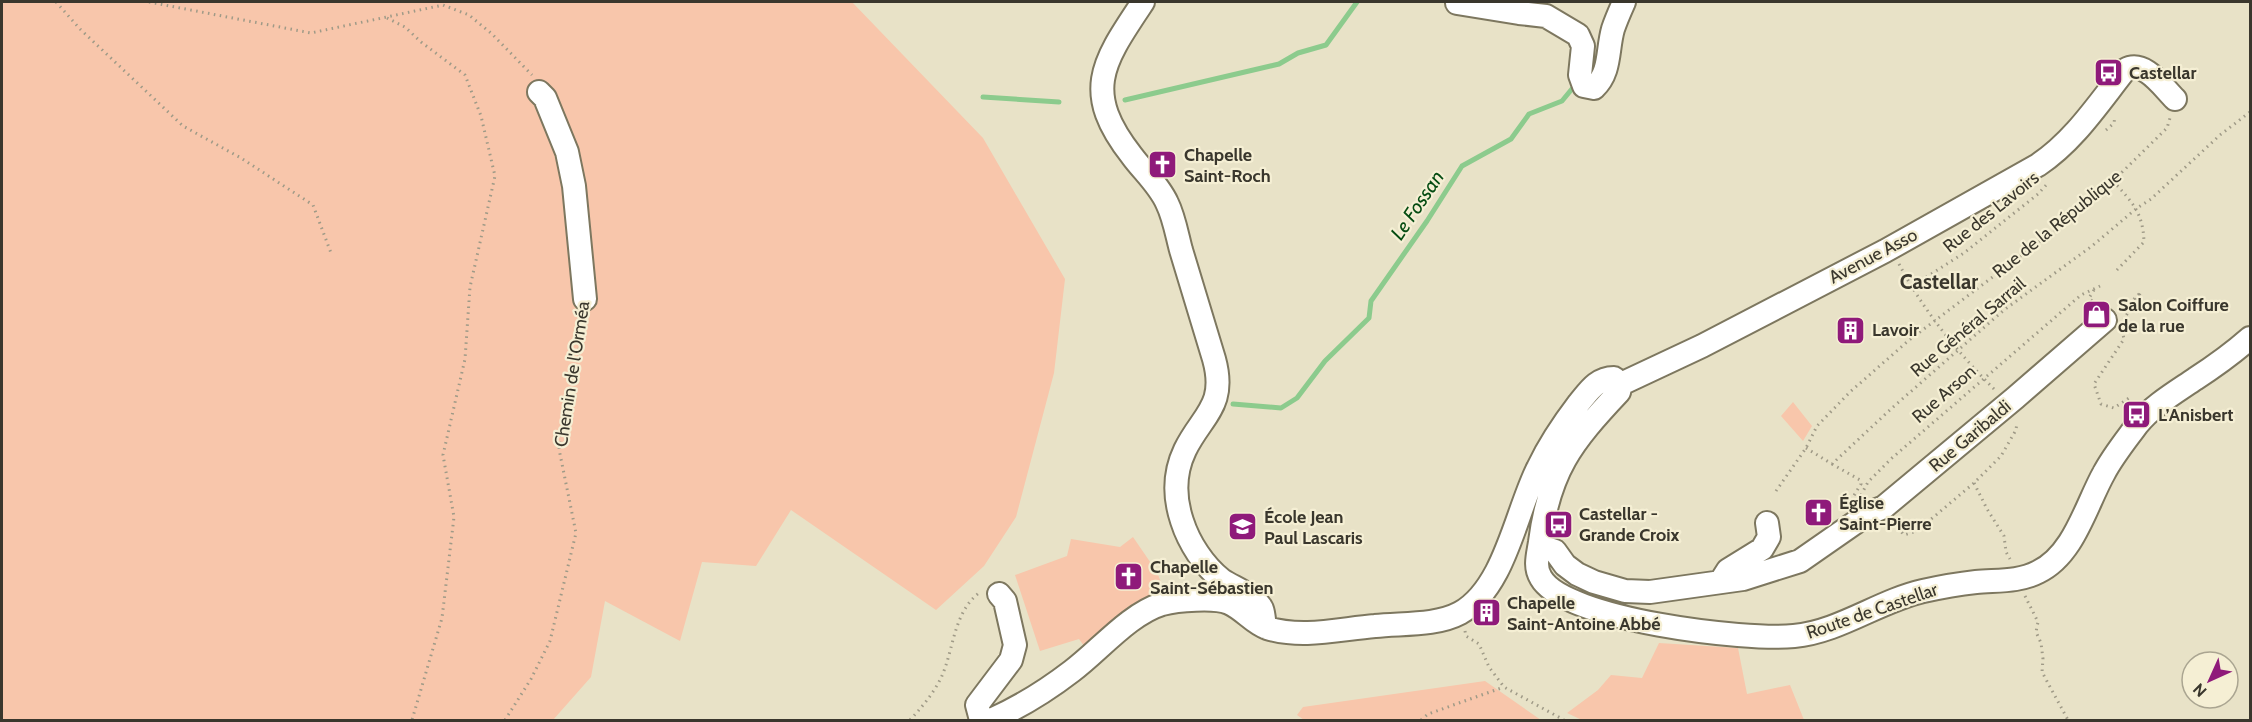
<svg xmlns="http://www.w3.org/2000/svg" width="2252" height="722" font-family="Cabin,sans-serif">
  <rect width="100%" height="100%" fill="#e8e2c7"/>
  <!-- green -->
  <path fill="#f8c6ab" d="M2 2H852L983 138 1065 279 1054 373 1016 517 984 566 936 610 791 510 756 566 702 562 680 641 605 601 591 677 553 720H2Z
    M1793 402 1812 426 1803 441 1781 416Z
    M1133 537 1157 572 1164 590 1129 606 1084 646 1079 639 1040 651 1015 575 1067 556 1071 539 1120 547Z
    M1659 643 1738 648 1747 694 1790 685 1804 720H1582L1567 713 1598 690 1611 675 1642 678Z
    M1485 681 1541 720H1304L1297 715 1303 707Z"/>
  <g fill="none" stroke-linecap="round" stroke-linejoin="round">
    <!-- stream -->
    <path stroke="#8ccb8d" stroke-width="5" d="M983 97 1059 102
      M1125 100 1279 64 1298 53 1326 45 1357 2
      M1233 404 1281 408 1297 398 1325 361 1369 318 1371 301 1427 221 1462 166 1511 139 1529 114 1562 101 1576 84"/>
    <defs>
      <path id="minor" d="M1143 2C1103 62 1081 91 1132 156 1143 171 1159 185 1167 203 1174 217 1177 235 1181 250 1192 287 1203 323 1214 359 1227 406 1202 415 1185 450 1174 473 1174 497 1182 521 1189 543 1204 566 1222 580 1234 588 1255 595 1262 609 1264 614 1264 622 1265 627
        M1457 3 1519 13 1546 16 1578 35 1583 46 1580 75 1584 86 1594 88C1611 72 1607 50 1613 29 1616 20 1620 11 1624 2
        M539 92 545 98 567 152 574 186 585 299
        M1621 384 1619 392C1571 443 1549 471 1540 542 1538 555 1534 567 1541 578 1565 620 1747 641 1794 636 1839 632 1879 601 1923 591 1941 587 1958 584 1976 582 1997 580 2019 582 2038 572 2074 555 2086 505 2104 473 2113 456 2126 440 2137 425 2152 406 2176 392 2195 379 2215 366 2233 353 2250 338
        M1621 384 1702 346 1885 251 2038 165C2074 141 2098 104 2125 70 2144 59 2162 86 2175 99
        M1540 546 1555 551 1565 565 1577 574 1594 582 1625 591 1650 592 1743 579 1800 561 1869 513 1884 507 2015 398 2105 320
        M1721 581 1728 570 1762 549 1769 537 1767 523
        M981 720 977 705 1011 660 1015 645 1005 601 999 594
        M991 720C1020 707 1046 691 1072 671 1099 651 1129 614 1162 604 1177 600 1215 597 1229 603 1243 609 1253 623 1267 628 1303 639 1339 629 1375 626 1401 623 1436 626 1460 613 1505 588 1516 511 1538 468 1549 445 1563 424 1579 403 1589 391 1597 378 1614 378L1621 384"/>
    </defs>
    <!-- minor casing -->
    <use href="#minor" stroke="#7d775f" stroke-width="26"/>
    <!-- path -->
    <path stroke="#9f9a87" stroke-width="3" stroke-dasharray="1.5 4.5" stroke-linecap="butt" d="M56 2 80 29 183 126 241 158 313 205 331 253
      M149 2 311 33 443 5 469 15 492 34 532 75
      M387 18 405 27 421 42 465 75 481 116 495 176 470 287 465 359 443 455 454 517 442 618 412 720
      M2106 130 2114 123 2115 116
      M2113 181C2132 202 2143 212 2144 242L2114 273
      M1899 264C1923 310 1958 353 1995 390
      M1911 287 1964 253 2038 194 2048 183
      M2094 290 2089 298 2095 304
      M2121 312 2141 292 2124 319
      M2122 330 2124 339 2094 384 2101 404 2114 408 2129 398 2131 404
      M1806 448 1832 464 1892 408 2004 310 2092 246 2137 208 2151 199 2220 135 2250 112
      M1832 464 1860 480 1861 484 1853 497 1854 500
      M1974 483 1987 509 2004 536 2006 552 2010 559
      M1776 491 1806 448 1817 426 1850 392 1908 341 2076 214 2113 181 2167 128 2170 118
      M1861 495 1868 482 1892 458 2081 295 2100 286
      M1894 523 1904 535 1917 531 1974 483 2001 456 2016 430 2017 422
      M2025 596 2038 622 2036 632 2041 643 2043 659 2042 672 2068 720
      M1465 631 1466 636 1479 644 1489 667 1504 687 1564 720
      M505 720 531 679 550 641 576 533 559 449 562 419 575 380 583 319
      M910 720C922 707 933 694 941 678 954 650 953 613 979 593
      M1421 720 1428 714 1504 687"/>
    <!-- minor -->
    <use href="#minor" stroke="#fff" stroke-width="22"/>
  </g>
  <!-- icons -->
  <defs>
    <symbol id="bus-square" viewBox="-11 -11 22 22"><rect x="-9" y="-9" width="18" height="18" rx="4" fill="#8f1a7a" stroke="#f5efd4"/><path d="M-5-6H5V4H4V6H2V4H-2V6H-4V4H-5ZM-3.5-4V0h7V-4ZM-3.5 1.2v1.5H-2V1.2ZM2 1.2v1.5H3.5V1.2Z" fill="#fff"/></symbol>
    <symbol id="church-square" viewBox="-11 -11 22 22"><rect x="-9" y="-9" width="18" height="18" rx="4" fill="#8f1a7a" stroke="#f5efd4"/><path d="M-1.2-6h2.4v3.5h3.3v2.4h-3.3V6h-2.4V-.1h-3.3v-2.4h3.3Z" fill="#fff"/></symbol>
    <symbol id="shop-square" viewBox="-11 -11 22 22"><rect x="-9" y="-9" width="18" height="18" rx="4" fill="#8f1a7a" stroke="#f5efd4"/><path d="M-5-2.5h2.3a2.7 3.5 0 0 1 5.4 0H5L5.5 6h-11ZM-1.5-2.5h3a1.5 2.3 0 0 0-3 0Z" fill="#fff"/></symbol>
    <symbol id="building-square" viewBox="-11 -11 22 22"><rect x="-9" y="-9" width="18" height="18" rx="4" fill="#8f1a7a" stroke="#f5efd4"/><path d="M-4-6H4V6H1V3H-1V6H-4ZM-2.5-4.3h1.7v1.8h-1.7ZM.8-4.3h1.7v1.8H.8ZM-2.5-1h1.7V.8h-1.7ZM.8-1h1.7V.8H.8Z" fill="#fff"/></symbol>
    <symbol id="school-square" viewBox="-11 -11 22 22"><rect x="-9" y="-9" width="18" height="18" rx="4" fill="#8f1a7a" stroke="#f5efd4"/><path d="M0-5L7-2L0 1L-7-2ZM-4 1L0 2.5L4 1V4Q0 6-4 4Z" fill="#fff"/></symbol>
  </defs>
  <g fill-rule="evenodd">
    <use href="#bus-square" x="2092" y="56" width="33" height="33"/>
    <use href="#church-square" x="1146" y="148" width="33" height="33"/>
    <use href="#shop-square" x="2080" y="298" width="33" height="33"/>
    <use href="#building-square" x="1834" y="314" width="33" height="33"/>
    <use href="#bus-square" x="2120" y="398" width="33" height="33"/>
    <use href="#church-square" x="1802" y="496" width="33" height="33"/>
    <use href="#bus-square" x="1542" y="508" width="33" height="33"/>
    <use href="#school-square" x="1226" y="510" width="33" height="33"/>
    <use href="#church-square" x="1112" y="560" width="33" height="33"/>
    <use href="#building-square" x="1470" y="596" width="33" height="33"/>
  </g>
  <g text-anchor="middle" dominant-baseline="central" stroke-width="4.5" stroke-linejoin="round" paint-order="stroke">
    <!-- poi labels -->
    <g font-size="18" font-weight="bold" fill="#3a372d" stroke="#f5efd4" text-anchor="start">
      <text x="2129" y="73">Castellar</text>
      <text x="1184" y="155">Chapelle<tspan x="1184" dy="21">Saint-Roch</tspan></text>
      <text x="2118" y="305">Salon Coiffure<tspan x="2118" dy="21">de la rue</tspan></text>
      <text x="1872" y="330">Lavoir</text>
      <text x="2158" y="415">L’Anisbert</text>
      <text x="1839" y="503">Église<tspan x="1839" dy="21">Saint-Pierre</tspan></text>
      <text x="1579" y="514">Castellar -<tspan x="1579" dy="21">Grande Croix</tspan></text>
      <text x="1264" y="517">École Jean<tspan x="1264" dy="21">Paul Lascaris</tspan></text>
      <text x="1150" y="567">Chapelle<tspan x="1150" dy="21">Saint-Sébastien</tspan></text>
      <text x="1507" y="603">Chapelle<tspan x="1507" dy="21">Saint-Antoine Abbé</tspan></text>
    </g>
    <!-- street labels -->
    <g font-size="18" fill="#3a372d" stroke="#f5efd4">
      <text transform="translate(1991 212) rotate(-39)">Rue des Lavoirs</text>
      <text transform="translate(2057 224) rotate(-39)">Rue de la République</text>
      <text transform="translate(1873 256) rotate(-28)">Avenue Asso</text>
      <text transform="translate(1968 327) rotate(-40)">Rue Général Sarrail</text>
      <text transform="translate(572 374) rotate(-81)">Chemin de l'Orméa</text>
      <text transform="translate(1944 394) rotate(-41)">Rue Arson</text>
      <text transform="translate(1970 436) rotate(-40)">Rue Garibaldi</text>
      <text transform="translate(1872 611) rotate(-19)">Route de Castellar</text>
    </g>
    <!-- water labels -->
    <g font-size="20" font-style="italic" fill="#054c12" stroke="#f5efd4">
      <text transform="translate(1417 205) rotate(-56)">Le Fossan</text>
    </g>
    <!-- quarter labels -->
    <g font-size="21" font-weight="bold" fill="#3a372d" stroke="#f5efd4">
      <text x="1939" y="281">Castellar</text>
    </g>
  </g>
  <!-- border -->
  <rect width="2252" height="722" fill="none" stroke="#3a372d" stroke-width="6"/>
  <!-- north arrow -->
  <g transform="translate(2210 680) rotate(225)"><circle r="28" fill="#f5efd4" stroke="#aaa591" stroke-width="1.5"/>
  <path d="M0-4.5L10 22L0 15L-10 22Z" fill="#8f1a7a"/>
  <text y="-9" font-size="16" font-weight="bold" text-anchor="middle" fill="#3a372d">N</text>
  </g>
</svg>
